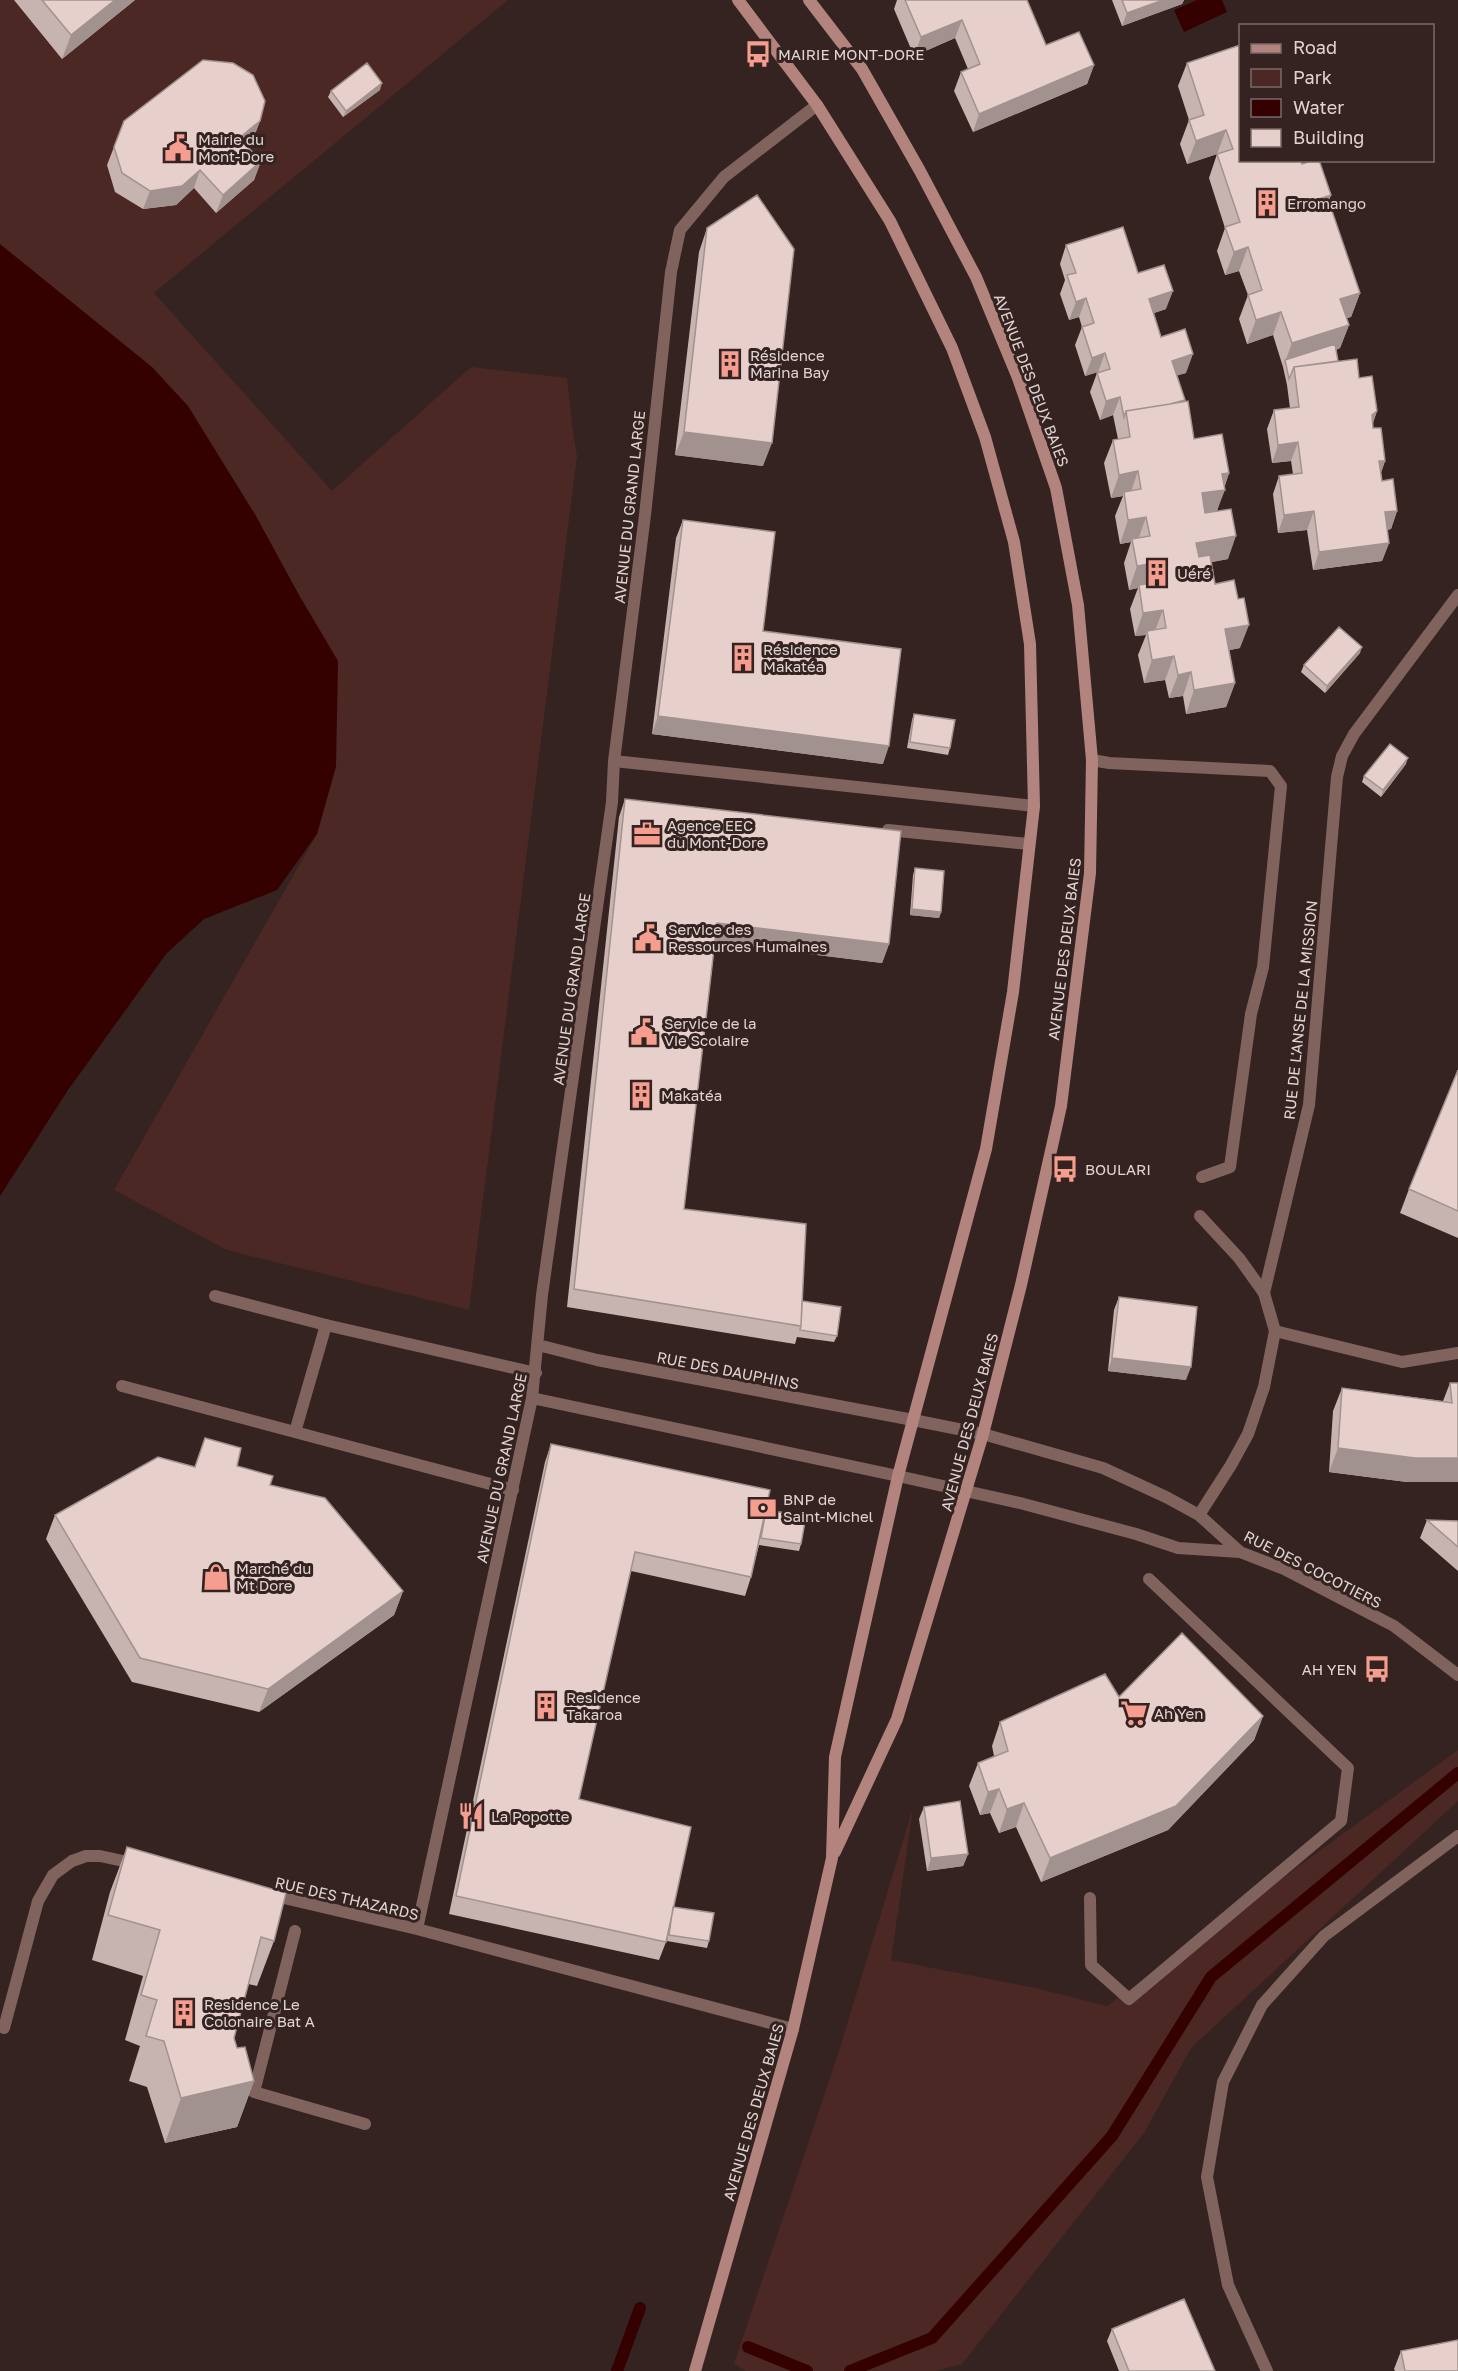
<svg xmlns="http://www.w3.org/2000/svg" width="1458" height="2371" font-family="'Golos Text',sans-serif">
  <rect width="100%" height="100%" fill="#342320"/>
  <!-- green -->
  <path fill="#4b2823" d="M0 0H508L154 293 332 491 471 367 567 378 572 425 577 456 469 1310 227 1250 114 1190 317 834 336 767 0 390Z
    M1458 1750V1801L1191 2048 1144 2133 962 2364 937 2371H746L734 2364 839 2051 913 1808 891 1960 1036 1988 1107 2006Z"/>
  <!-- water -->
  <path fill="#340000" d="M1197 0H1222L1227 12 1184 32 1174 10Z
    M0 244 152 367 188 406 256 516 299 595 338 661 336 766 317 834 277 890 204 919 166 954 68 1090 0 1196Z"/>
  <g fill="none" stroke-linecap="round" stroke-linejoin="round">
    <!-- stream -->
    <path stroke="#340000" stroke-width="12" d="M748 2347 807 2371
      M617 2371 640 2308
      M850 2371 932 2338 1112 2136 1211 1977 1458 1773"/>
    <!-- service -->
    <path stroke="#81635e" stroke-width="12" d="M1092 760 1109 763 1270 771 1281 786 1263 967 1251 1014 1230 1167 1202 1177
      M1200 1216 1239 1258 1264 1293
      M122 1386 513 1490
      M295 1432 326 1325
      M1090 1898 1091 1965 1129 1999 1341 1821 1348 1768 1149 1579
      M295 1931 254 2092 365 2124
      M1267 2371 1228 2285 1207 2177 1223 2082 1262 2005 1324 1936 1458 1836"/>
    <!-- minor -->
    <path stroke="#81635e" stroke-width="12" d="M614 761 1034 806
      M888 830 1029 844
      M215 1296 326 1325 536 1373
      M1275 1331 1402 1362 1458 1353
      M538 1345 597 1360 913 1420
      M532 1398 898 1476
      M1199 1515 1231 1465 1248 1434 1264 1387 1275 1331 1264 1293 1309 1105 1337 777 1342 756 1354 734 1458 595
      M271 1895 417 1929 793 2029
      M417 1929 532 1398 542 1295 612 802 614 761 645 515 671 272 680 230 724 177 817 105
      M4 2028 38 1901 53 1875 72 1861 86 1856H100L137 1864"/>
    <!-- tertiary -->
    <path stroke="#81635e" stroke-width="12" d="M913 1420 983 1434 1103 1468 1166 1497 1199 1515 1240 1552 1284 1569 1394 1626 1458 1675
      M898 1476 1020 1503 1136 1534 1178 1548 1240 1552"/>
    <!-- secondary -->
    <path stroke="#b3847d" stroke-width="12" d="M809 0 862 69 920 171 976 277 1018 378 1056 488 1078 605 1092 760 1090 873 1061 1106 1021 1285 983 1434 897 1719 835 1852
      M695 2371 793 2029 832 1858 835 1757 898 1476 986 1149 1013 992 1034 806 1030 644 1014 542 985 437 952 348 890 221 817 105 738 0"/>
  </g>
  <!-- wall -->
  <path fill="#c7b3af" d="M14 0H135L62 59Z
    M897 0H1027L1046 45 1094 65 1087 84 973 132 954 91 961 72 968 69 955 38 914 56 894 9Z
    M1112 0H1184L1182 4 1122 26Z
    M1187 63 1301 161 1302 164 1331 195 1327 206 1360 293 1351 317 1346 318 1349 325 1340 348 1336 350 1338 361 1359 378 1377 411 1373 423V428L1385 461 1381 473 1382 481 1397 511 1391 529 1387 530 1389 543 1382 561 1313 570 1307 530 1278 533 1273 494 1279 476 1293 474 1291 461 1272 463 1267 429 1274 410 1290 408 1287 385 1283 367 1273 335 1247 344 1239 319 1248 295 1239 271 1225 275 1217 251 1225 228 1209 178 1217 154 1187 164 1180 144 1189 120 1178 86Z
    M380 90 343 117 328 97 331 91Z
    M260 121 253 139 246 145 261 161 254 180 216 213 194 188 176 205 143 209 115 192 107 165 114 147Z
    M707 228 763 466 675 455 699 252Z
    M1066 245 1138 273 1166 309 1154 313 1161 337 1186 373 1177 375 1185 400 1184 402 1194 439 1229 473 1217 511 1228 559 1211 562 1215 584 1240 648 1229 650 1235 683 1226 707 1186 714 1183 696 1169 698 1165 680 1144 683 1138 655 1146 635 1135 636 1130 609 1138 588 1129 590 1124 563 1131 542 1120 544 1115 516 1123 496 1111 498 1104 463 1113 440 1118 439 1113 415 1100 420 1090 392 1097 373H1098V372L1085 376 1075 345 1082 327 1079 317 1069 320 1060 294 1065 280 1060 264Z
    M683 520 763 631 883 764 652 734 676 538Z
    M1360 653 1325 693 1301 672 1304 665Z
    M914 714 950 748 948 755 907 748 912 720Z
    M1406 764 1381 797 1362 782 1364 776Z
    M625 799 889 944 882 963 715 942 684 1209 802 1301 837 1336 834 1342 797 1337 795 1344 567 1307 619 817Z
    M915 868 941 912 939 918 910 915 913 875Z
    M1458 1070V1238L1400 1213 1409 1189Z
    M1119 1297 1186 1380 1108 1371 1114 1310Z
    M1450 1383H1458V1482H1407L1329 1472 1333 1411 1342 1388 1443 1401Z
    M551 1444 766 1510 801 1544 799 1551 759 1545 751 1577 745 1596 631 1571 579 1799 673 1907 709 1941 707 1948 667 1941 668 1931 666 1942 659 1960 449 1914 545 1462Z
    M237 1466 270 1485 403 1591 394 1615 259 1712 132 1682 46 1539 55 1515 195 1467Z
    M1427 1520 1458 1521V1571L1420 1538Z
    M1119 1697 1263 1716 1254 1740 1168 1830 1041 1882 1016 1827 999 1833 990 1813 980 1815 969 1786 978 1763 994 1756 992 1746 1000 1722Z
    M924 1807 968 1854 963 1866 927 1871 919 1819Z
    M127 1847 274 1941 257 1986 248 1984 234 2038 237 2048 254 2081 237 2127 165 2143 147 2087 129 2081 140 2046 125 2040 143 1976 92 1960 110 1892Z
    M1112 2329 1215 2371H1119L1107 2341Z
    M1401 2351 1458 2371H1395L1394 2369Z"/>
  <!-- shaded-wall -->
  <path fill="#a2928f" d="M115 0H135L62 59 71 35Z
    M1163 0H1184L1182 4 1122 26 1127 13Z
    M962 20 955 38 914 56 921 37Z
    M1094 65 1087 84 973 132 979 114Z
    M382 83 380 90 343 117 346 111Z
    M260 121 253 139 233 157 239 138Z
    M1226 130 1217 154 1187 164 1196 141Z
    M261 161 254 180 216 213 223 195Z
    M200 170 194 188 176 205 143 209 150 191Z
    M1331 195 1322 219 1304 225 1313 201Z
    M1248 247 1239 271 1225 275 1234 252Z
    M1173 291 1166 309 1142 317 1149 299Z
    M1360 293 1351 317 1331 323 1340 299Z
    M1086 298 1079 317 1069 320 1076 302Z
    M1281 312 1273 335 1247 344 1256 320Z
    M1349 325 1340 348 1287 365 1285 360 1283 367 1292 343Z
    M1105 353 1098 372 1085 376 1092 358Z
    M1193 354 1186 373 1166 379 1172 361Z
    M1120 397 1113 415 1100 420 1106 401Z
    M1377 411 1370 430 1372 415Z
    M684 432 772 443 763 466 675 455Z
    M1298 442 1291 461 1272 463 1278 445Z
    M1379 461H1385L1378 479Z
    M1138 471 1130 495 1124 492 1123 496 1111 498 1119 475Z
    M1229 473 1223 490H1225L1216 513 1194 517 1202 493 1222 474Z
    M1314 511 1307 530 1278 533 1284 515Z
    M1397 511 1391 529 1378 531 1385 512Z
    M1146 517 1138 540 1132 539 1131 542 1120 544 1128 520Z
    M1236 536 1228 559 1188 567 1196 543Z
    M1389 543 1382 561 1313 570 1319 552Z
    M1155 563 1146 587 1139 585 1138 588 1129 590 1137 566Z
    M1163 610 1154 633 1147 631 1146 635 1135 636 1143 613Z
    M1249 625 1240 648 1217 653 1225 629Z
    M1362 647 1360 653 1325 693 1327 686Z
    M1174 656 1165 680 1144 683 1152 660Z
    M1191 672 1183 696 1169 698 1178 675Z
    M1235 683 1226 707 1186 714 1194 690Z
    M658 716 889 746 883 764 652 734Z
    M1408 758 1406 764 1381 797 1383 790Z
    M912 909 941 912 939 918 910 915Z
    M717 923 889 944 882 963 710 942Z
    M1112 1358 1191 1367 1186 1380 1108 1371Z
    M1338 1448 1458 1458V1482H1407L1329 1472Z
    M403 1591 394 1615 259 1712 268 1689Z
    M1263 1716 1254 1740 1168 1830 1041 1882 1050 1858Z
    M999 1789 990 1813 980 1815 988 1792Z
    M1024 1803 1016 1827 999 1833 1007 1809Z
    M968 1854 963 1866 927 1871 931 1858Z
    M254 2081 237 2127 165 2143 181 2098Z"/>
  <!-- building -->
  <path fill="#e7d0cc" stroke="#a2928f" stroke-width="1.5" d="M42 0H115L71 35Z
    M905 0H1027L1046 45 1079 32 1094 65 979 114 961 72 980 64 962 20 921 37Z
    M1122 0H1163L1127 13Z
    M1240 45V160H1301L1302 164 1314 160H1319L1331 195 1313 201 1316 210 1330 205 1360 293 1340 299 1349 325 1292 343 1281 312 1256 320 1248 295 1262 290 1248 247 1234 252 1225 227 1240 222 1217 154 1233 149 1226 130 1196 141 1189 120 1204 115 1187 63Z
    M203 60 233 63 253 75 265 101 260 121 239 138 261 161 223 195 200 170 182 186 150 191 122 173 114 147 124 121Z
    M367 63 382 83 346 111 331 91Z
    M757 195 794 249 772 443 684 432 707 228Z
    M1123 227 1138 273 1164 265 1173 291 1149 299 1161 337 1185 329 1193 354 1172 361 1185 400 1170 404 1126 411 1124 417 1120 397 1106 401 1097 373 1110 369 1105 353 1092 358 1082 327 1094 323 1086 298 1076 302 1067 275 1076 273 1066 245Z
    M1335 344 1338 361 1294 367 1289 379 1285 360Z
    M1357 359 1359 378 1372 376 1377 411 1372 415 1373 428H1381L1385 461H1379L1382 481 1393 479 1397 511 1385 512 1389 543 1319 552 1314 511 1284 515 1279 476 1302 473 1298 442 1278 445 1274 410 1299 407 1294 367Z
    M1188 401 1194 439 1222 434 1229 473 1222 474 1225 490 1202 493 1205 513 1231 509 1236 536 1196 543 1199 557 1210 555 1215 584 1234 580 1238 599 1244 598 1249 625 1225 629 1235 683 1194 690 1191 672 1178 675 1174 656 1152 660 1147 631 1166 628 1163 610 1143 613 1139 585 1158 582 1155 563 1137 566 1132 539 1150 536 1146 517 1128 520 1124 492 1141 489 1138 471 1119 475 1113 440 1130 437 1126 411Z
    M683 520 775 532 763 631 901 649 889 746 658 716Z
    M1339 627 1362 647 1327 686 1304 665Z
    M914 714 955 720 950 748 910 742Z
    M1390 744 1408 758 1383 790 1364 776Z
    M625 799 901 831 889 944 717 923 684 1209 806 1224 801 1326 574 1289Z
    M915 868 944 871 941 912 912 909Z
    M1458 1070V1211L1409 1189Z
    M1119 1297 1197 1307 1191 1367 1112 1358Z
    M802 1301 841 1307 837 1336 800 1330 801 1326Z
    M1450 1383H1458V1458H1415L1338 1448 1342 1388 1452 1403Z
    M205 1438 241 1448 237 1466 273 1476 270 1485 325 1498 403 1591 268 1689 140 1658 55 1515 158 1457 195 1467Z
    M551 1444 770 1490 751 1577 635 1552 579 1799 691 1827 666 1942 456 1896Z
    M766 1510 806 1516 801 1544 761 1538Z
    M1427 1520 1458 1521V1547Z
    M1182 1633 1263 1716 1176 1806 1050 1858 1024 1803 1007 1809 999 1789 988 1792 978 1763 1008 1751 1000 1722 1105 1674 1119 1697Z
    M960 1801 968 1854 931 1858 924 1807Z
    M127 1847 286 1893 274 1941 261 1937 234 2038 237 2048 245 2047 254 2081 181 2098 164 2041 146 2036 157 2000 141 1995 160 1930 108 1915Z
    M673 1907 714 1913 709 1941 669 1935Z
    M1184 2299 1215 2371H1129L1112 2329Z
    M1458 2340V2371H1405L1401 2351Z"/>
  <!-- icons -->
  <defs>
    <symbol id="bus-bare" viewBox="-9 -9 18 18"><path d="M-5-6H5V4H4V6H2V4H-2V6H-4V4H-5ZM-3.5-4V0h7V-4ZM-3.5 1.2v1.5H-2V1.2ZM2 1.2v1.5H3.5V1.2Z" fill="#f59d8f" stroke="#342320" stroke-width="2.5" paint-order="stroke"/></symbol>
    <symbol id="civic-bare" viewBox="-9 -9 18 18"><path d="M-.6-6.5H3V-4.5H.6V-3L4-1V1h2V6H-6V1h2V-1L-.6-3ZM-1.2 2.5V6h2.4V2.5Z" fill="#f59d8f" stroke="#342320" stroke-width="2.5" paint-order="stroke"/></symbol>
    <symbol id="building-bare" viewBox="-9 -9 18 18"><path d="M-4-6H4V6H1V3H-1V6H-4ZM-2.5-4.3h1.7v1.8h-1.7ZM.8-4.3h1.7v1.8H.8ZM-2.5-1h1.7V.8h-1.7ZM.8-1h1.7V.8H.8Z" fill="#f59d8f" stroke="#342320" stroke-width="2.5" paint-order="stroke"/></symbol>
    <symbol id="office-bare" viewBox="-9 -9 18 18"><path d="M-6-3h4V-5.5h4V-3h4V5H-6ZM-1-4.5V-3h2v-1.5ZM-6 0V1H6V0Z" fill="#f59d8f" stroke="#342320" stroke-width="2.5" paint-order="stroke"/></symbol>
    <symbol id="bank-bare" viewBox="-9 -9 18 18"><path d="M-6-4H6V4H-6ZM0-2.3a2.3 2.3 0 1 0 0 4.6a2.3 2.3 0 1 0 0-4.6Z" fill="#f59d8f" stroke="#342320" stroke-width="2.5" paint-order="stroke"/></symbol>
    <symbol id="shop-bare" viewBox="-9 -9 18 18"><path d="M-5-2.5h2.3a2.7 3.5 0 0 1 5.4 0H5L5.5 6h-11ZM-1.5-2.5h3a1.5 2.3 0 0 0-3 0Z" fill="#f59d8f" stroke="#342320" stroke-width="2.5" paint-order="stroke"/></symbol>
    <symbol id="supermarket-bare" viewBox="-9 -9 18 18"><path d="M-6-5.5h2.5l.6 2H6L4.5 2H-2.5L-4.4-4H-6ZM-1.5 3.2a1.3 1.3 0 1 0 .1 0ZM3 3.2a1.3 1.3 0 1 0 .1 0Z" fill="#f59d8f" stroke="#342320" stroke-width="2.5" paint-order="stroke"/></symbol>
    <symbol id="restaurant-bare" viewBox="-9 -9 18 18"><path d="M-5-6h1v4h1v-4h1v4h1v-4h1v5L-1.5 .5V6h-2V.5L-5-1ZM5-6V6H3V1.5H1.5Q1.5-4 5-6Z" fill="#f59d8f" stroke="#342320" stroke-width="2.5" paint-order="stroke"/></symbol>
  </defs>
  <g fill-rule="evenodd">
    <use href="#bus-bare" x="739" y="35" width="38" height="38"/>
    <use href="#civic-bare" x="159" y="129" width="38" height="38"/>
    <use href="#building-bare" x="1248" y="184" width="38" height="38"/>
    <use href="#building-bare" x="711" y="345" width="38" height="38"/>
    <use href="#building-bare" x="1138" y="554" width="38" height="38"/>
    <use href="#building-bare" x="724" y="639" width="38" height="38"/>
    <use href="#office-bare" x="628" y="815" width="38" height="38"/>
    <use href="#civic-bare" x="629" y="919" width="38" height="38"/>
    <use href="#civic-bare" x="625" y="1013" width="38" height="38"/>
    <use href="#building-bare" x="622" y="1076" width="38" height="38"/>
    <use href="#bus-bare" x="1046" y="1150" width="38" height="38"/>
    <use href="#bank-bare" x="744" y="1489" width="38" height="38"/>
    <use href="#shop-bare" x="197" y="1558" width="38" height="38"/>
    <use href="#bus-bare" x="1358" y="1650" width="38" height="38"/>
    <use href="#building-bare" x="527" y="1687" width="38" height="38"/>
    <use href="#supermarket-bare" x="1115" y="1694" width="38" height="38"/>
    <use href="#restaurant-bare" x="452" y="1797" width="38" height="38"/>
    <use href="#building-bare" x="165" y="1994" width="38" height="38"/>
  </g>
  <g text-anchor="middle" dominant-baseline="central" stroke-width="6" stroke-linejoin="round" paint-order="stroke">
    <!-- poi labels -->
    <g font-size="15" fill="#e0d4d2" stroke="#342320" text-anchor="start">
      <text x="778" y="54">MAIRIE MONT-DORE</text>
      <text x="198" y="139">Mairie du<tspan x="198" dy="17">Mont-Dore</tspan></text>
      <text x="1287" y="203">Erromango</text>
      <text x="750" y="355">Résidence<tspan x="750" dy="17">Marina Bay</tspan></text>
      <text x="1177" y="573">Uéré</text>
      <text x="763" y="649">Résidence<tspan x="763" dy="17">Makatéa</tspan></text>
      <text x="667" y="825">Agence EEC<tspan x="667" dy="17">du Mont-Dore</tspan></text>
      <text x="668" y="929">Service des<tspan x="668" dy="17">Ressources Humaines</tspan></text>
      <text x="664" y="1023">Service de la<tspan x="664" dy="17">Vie Scolaire</tspan></text>
      <text x="661" y="1095">Makatéa</text>
      <text x="1085" y="1169">BOULARI</text>
      <text x="783" y="1499">BNP de<tspan x="783" dy="17">Saint-Michel</tspan></text>
      <text x="236" y="1568">Marché du<tspan x="236" dy="17">Mt Dore</tspan></text>
      <text x="1357" y="1669" text-anchor="end">AH YEN</text>
      <text x="566" y="1697">Residence<tspan x="566" dy="17">Takaroa</tspan></text>
      <text x="1154" y="1713">Ah Yen</text>
      <text x="491" y="1816">La Popotte</text>
      <text x="204" y="2004">Residence Le<tspan x="204" dy="17">Colonaire Bat A</tspan></text>
    </g>
    <!-- street labels -->
    <g font-size="15" fill="#e0d4d2" stroke="#342320">
      <text transform="translate(1032 380) rotate(69)">AVENUE DES DEUX BAIES</text>
      <text transform="translate(629 507) rotate(-84)">AVENUE DU GRAND LARGE</text>
      <text transform="translate(1064 949) rotate(-83)">AVENUE DES DEUX BAIES</text>
      <text transform="translate(571 989) rotate(-82)">AVENUE DU GRAND LARGE</text>
      <text transform="translate(1300 1010) rotate(-84)">RUE DE L'ANSE DE LA MISSION</text>
      <text transform="translate(728 1370) rotate(11)">RUE DES DAUPHINS</text>
      <text transform="translate(969 1422) rotate(-75)">AVENUE DES DEUX BAIES</text>
      <text transform="translate(501 1468) rotate(-78)">AVENUE DU GRAND LARGE</text>
      <text transform="translate(1313 1569) rotate(27)">RUE DES COCOTIERS</text>
      <text transform="translate(347 1898) rotate(13)">RUE DES THAZARDS</text>
      <text transform="translate(753 2112) rotate(-74)">AVENUE DES DEUX BAIES</text>
    </g>
  </g>
  <!-- legend -->
  <rect x="1239" y="24" width="195" height="138" fill="#342320" stroke="#796a67" stroke-width="1.5"/>
  <rect x="1251" y="44" width="30" height="9" fill="#b3847d" stroke="#796a67" stroke-width="1.5"/>
  <text x="1293" y="54" font-size="18" fill="#e0d4d2">Road</text>
  <rect x="1251" y="69" width="30" height="18" fill="#4b2823" stroke="#796a67" stroke-width="1.5"/>
  <text x="1293" y="84" font-size="18" fill="#e0d4d2">Park</text>
  <rect x="1251" y="99" width="30" height="18" fill="#340000" stroke="#796a67" stroke-width="1.5"/>
  <text x="1293" y="114" font-size="18" fill="#e0d4d2">Water</text>
  <rect x="1251" y="129" width="30" height="18" fill="#e7d0cc" stroke="#796a67" stroke-width="1.5"/>
  <text x="1293" y="144" font-size="18" fill="#e0d4d2">Building</text>
</svg>
